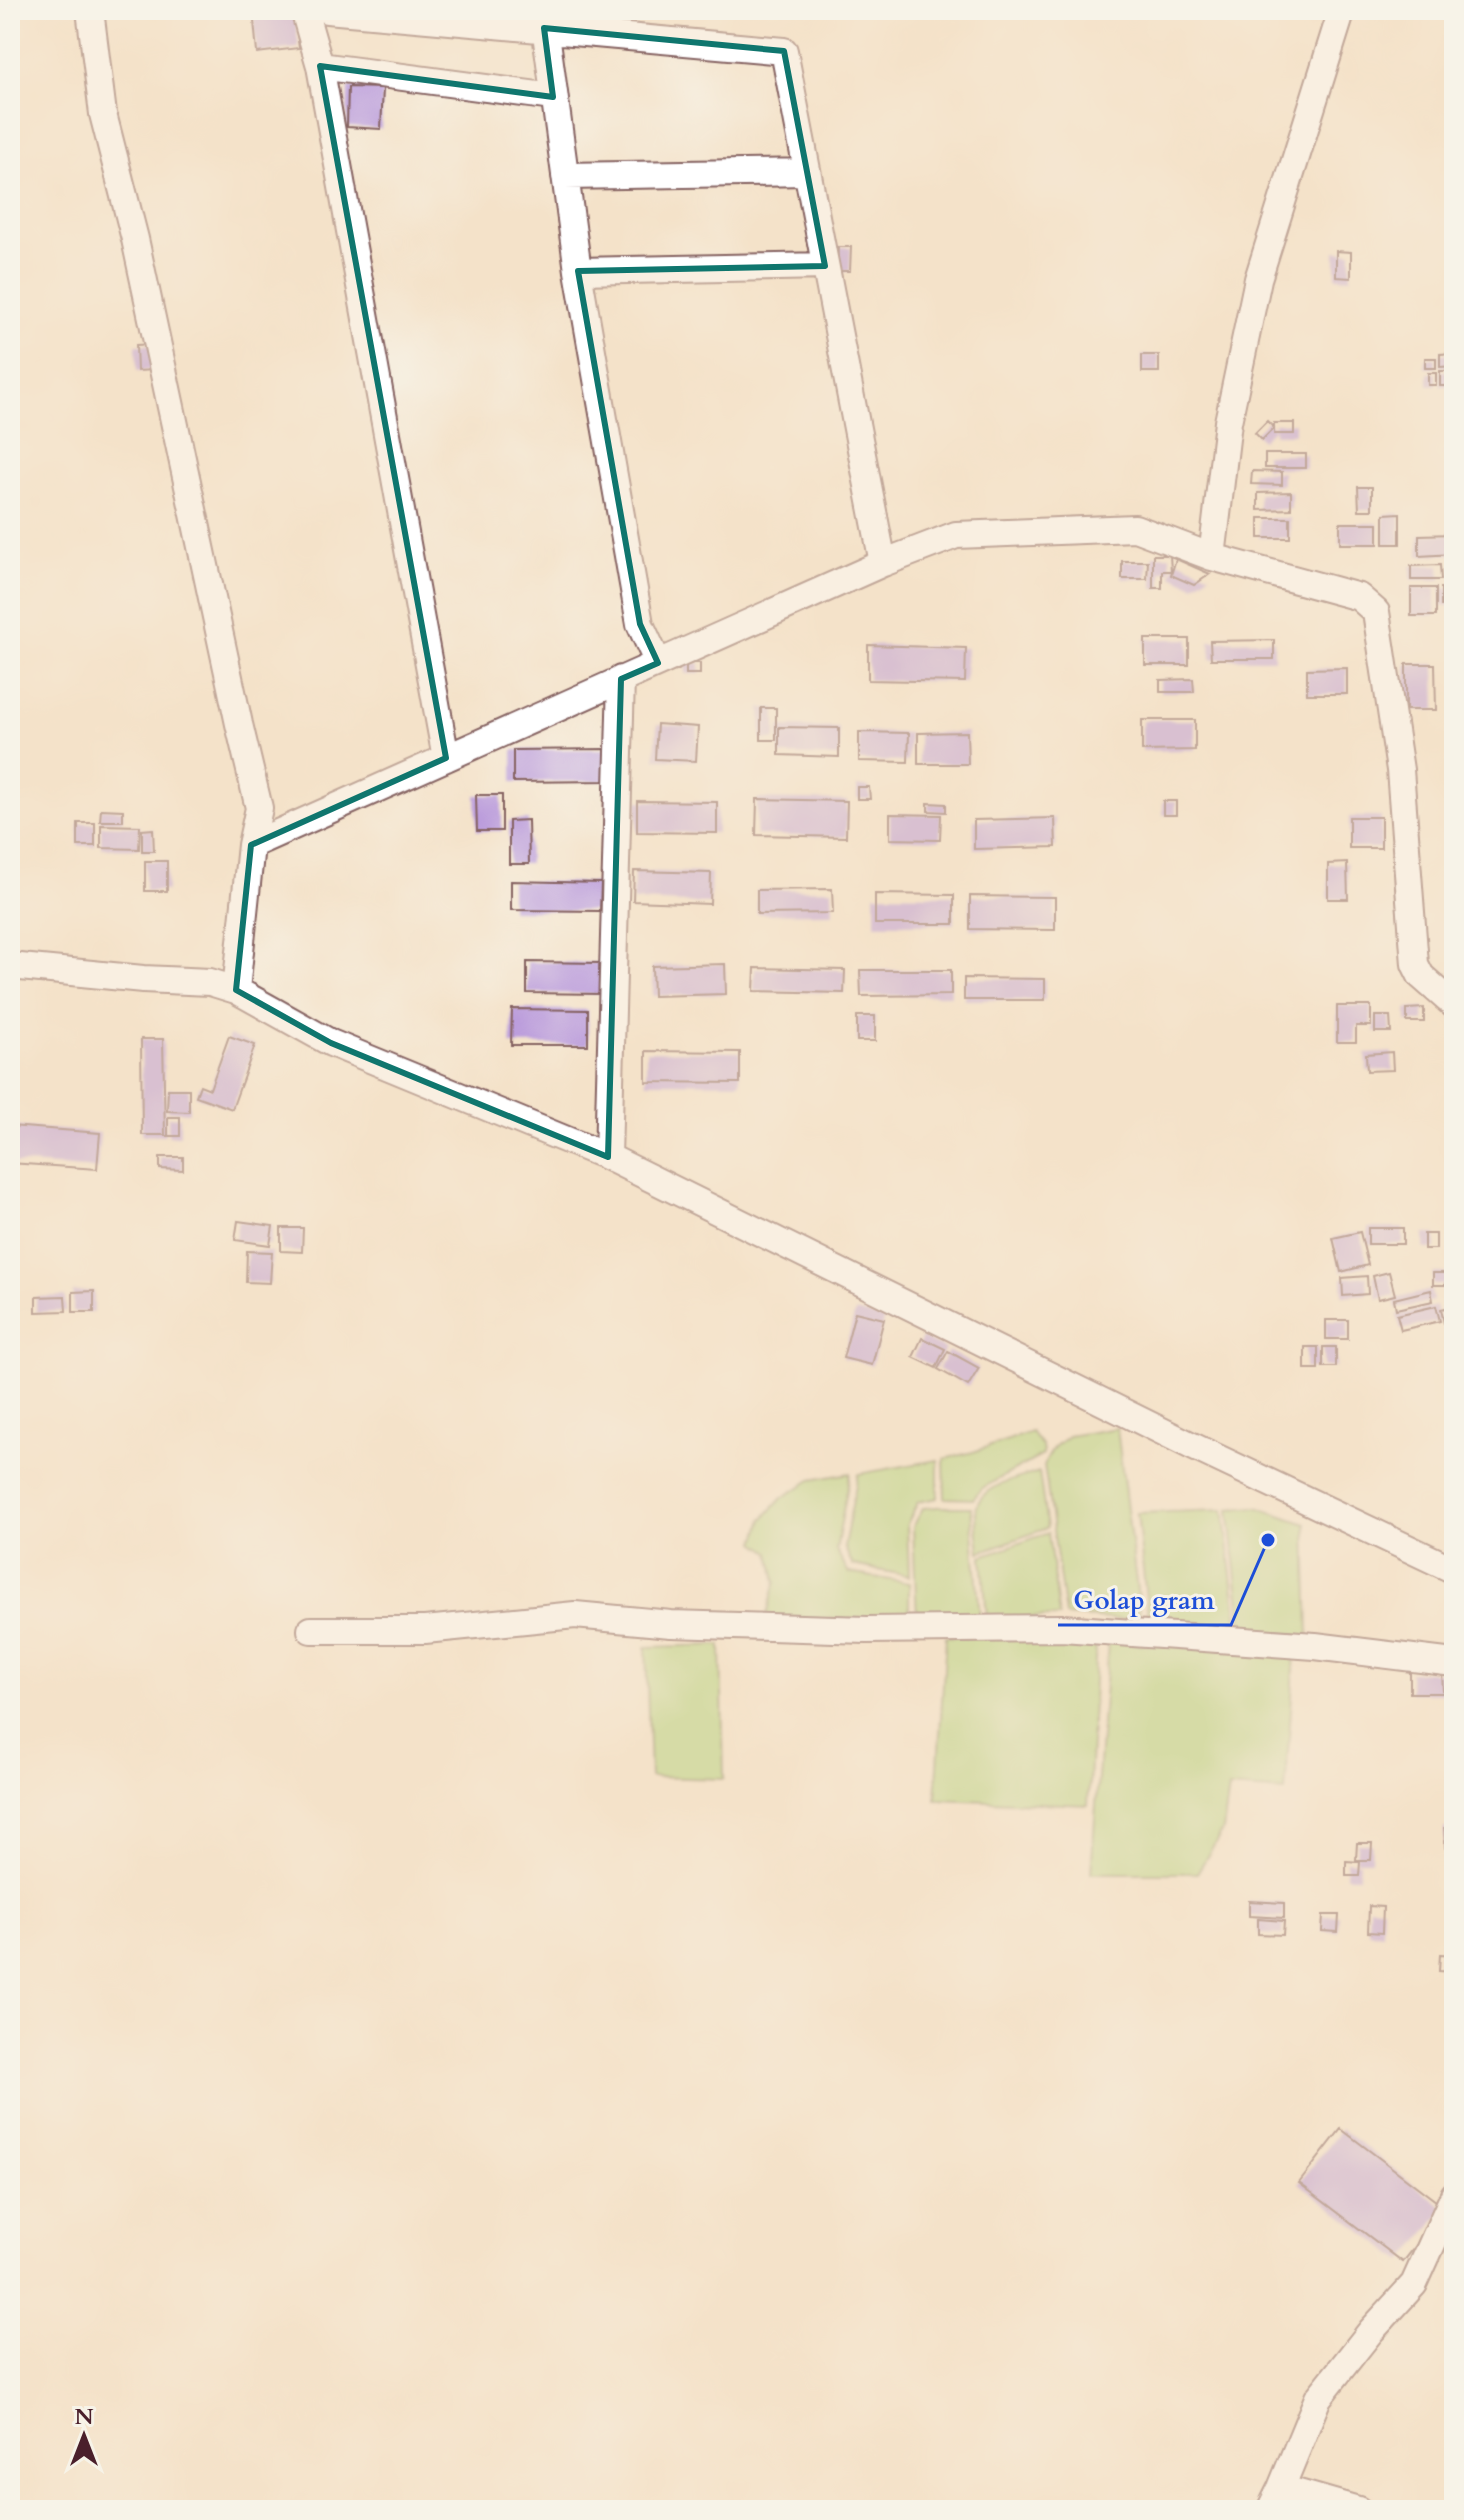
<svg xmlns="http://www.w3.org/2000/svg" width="1464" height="2520" font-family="Cardo,serif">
  <rect width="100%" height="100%" fill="#f7f3e8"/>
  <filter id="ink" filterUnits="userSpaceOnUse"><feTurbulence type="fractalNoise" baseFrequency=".0125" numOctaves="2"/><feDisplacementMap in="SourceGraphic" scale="16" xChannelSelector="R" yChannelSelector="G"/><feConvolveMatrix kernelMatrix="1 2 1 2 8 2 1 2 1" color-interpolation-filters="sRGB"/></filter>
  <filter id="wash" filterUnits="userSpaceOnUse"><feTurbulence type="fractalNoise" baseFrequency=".006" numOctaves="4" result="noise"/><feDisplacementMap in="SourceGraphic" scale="32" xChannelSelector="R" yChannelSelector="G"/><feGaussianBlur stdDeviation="1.8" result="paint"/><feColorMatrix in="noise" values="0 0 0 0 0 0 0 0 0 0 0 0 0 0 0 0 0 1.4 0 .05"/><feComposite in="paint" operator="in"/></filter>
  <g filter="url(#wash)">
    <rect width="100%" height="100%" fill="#f4e2c9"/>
    <!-- green -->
    <path fill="#b1d37b" stroke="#7e7953" stroke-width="2" d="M1117 1428 1140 1614 1127 1620 1065 1616 1044 1465 1053 1448 1068 1436Z
      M1031 1432 1042 1446 1043 1455 982 1488 973 1499 945 1498 944 1459 973 1452Z
      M938 1460V1498L918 1502 907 1524 909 1576 853 1565 844 1547 858 1474Z
      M1039 1472 1047 1528 980 1552C979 1539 976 1525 976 1512 977 1485 1019 1479 1039 1472Z
      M850 1473 836 1550 849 1573 909 1583V1621L766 1617 776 1582 770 1552 756 1542 763 1519 782 1498 811 1480Z
      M937 1507H971L980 1618 917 1619 913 1527 923 1508Z
      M1257 1507 1306 1524 1309 1638 1243 1631 1229 1509Z
      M1224 1510 1239 1632 1149 1627 1137 1513Z
      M1048 1533 1059 1617 987 1618 982 1556Z
      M946 1636 1096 1639 1088 1805 936 1799Z
      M1108 1642 1295 1654 1285 1792 1229 1788 1223 1830 1197 1873H1091Z
      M721 1645 724 1779 650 1777 646 1647Z"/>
    <g id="blocks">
      <!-- building -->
      <path fill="#b898db" d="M253 10H294L299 48 257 53Z
        M348 87 383 88 381 129 347 127Z
        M838 247H851L850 271H837Z
        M1336 251 1351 252V278L1336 277Z
        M154 344 155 370 137 371 136 345Z
        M1454 353V366L1440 367V354Z
        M1142 355H1159V372H1142Z
        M1425 358H1436V368H1425Z
        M1440 371H1454V386H1440Z
        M1428 373H1436V385H1428Z
        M1267 421 1274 428 1262 440 1255 433Z
        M1274 423H1294V434H1274Z
        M1265 454H1306V468H1265Z
        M1252 471 1282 472V485L1251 484Z
        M1358 487H1372V510H1359Z
        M1291 492V509L1258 510V493Z
        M1400 513V544H1384V514Z
        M1259 518H1290V538H1259Z
        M1340 523H1378V544H1340Z
        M1454 534V554L1419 556V535Z
        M1153 555H1170L1171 571H1162V588H1153Z
        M1176 559 1210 574 1194 585 1171 575Z
        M1122 561H1148L1147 579H1122Z
        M1440 565 1441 580H1411V566Z
        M1411 588H1436V616H1411Z
        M1441 588 1453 589 1452 606H1441Z
        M1145 639H1189V665H1145Z
        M1274 640V659H1211L1210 641Z
        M868 645 966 648 965 682 868 680Z
        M686 663H700V674H686Z
        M1406 664H1435L1436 710H1406Z
        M1347 668V694H1307V669Z
        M1193 679 1194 692H1160V680Z
        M761 708H776V740H761Z
        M1142 720H1195V750L1142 751Z
        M657 724 698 727 696 761 655 759Z
        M779 727 839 728V757L779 755Z
        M859 732 909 733 908 762 859 761Z
        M967 732 968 764H918V733Z
        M607 749V781L513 782V750Z
        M857 787H869L870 799H857Z
        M476 795H502V831H477Z
        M757 799 847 801 846 837 756 835Z
        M637 801 717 802V833L637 832Z
        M1163 801H1176V815H1163Z
        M928 803 946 804V812L928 811Z
        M101 809 123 810V821H100Z
        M890 814 941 815 940 840 890 839Z
        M1349 817H1381V848H1349Z
        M1055 818 1056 847 974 849V820Z
        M528 820 529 864H509V821Z
        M78 823H95V846H78Z
        M101 825 140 826 139 849 101 848Z
        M153 829 154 851H142V830Z
        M145 861H167V891H145Z
        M1347 863 1348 899H1328V864Z
        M634 871 711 873 710 904 633 901Z
        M511 881 601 883 600 911 511 910Z
        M832 889 833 913 757 914V890Z
        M875 894 954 895V924H875Z
        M970 896 1055 897V930L970 929Z
        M527 962 603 963V994L527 993Z
        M725 964 726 994 653 996 652 966Z
        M755 968 845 970 844 993 754 991Z
        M860 970H951V995L861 996Z
        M964 978 1045 979V1000H964Z
        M1337 1006H1371V1026H1356V1042H1337Z
        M1424 1008V1022H1407V1009Z
        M512 1009 588 1010V1045H511Z
        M857 1016H875V1041H857Z
        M1375 1016H1390L1391 1032H1375Z
        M229 1036 255 1045 232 1109 196 1096 200 1085 210 1089Z
        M141 1039H163L165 1135H142Z
        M646 1051 740 1052V1083L646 1082Z
        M1392 1052 1393 1070 1367 1071 1366 1054Z
        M168 1089H189V1112L167 1111Z
        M168 1117H180V1136H168Z
        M10 1126 100 1133 97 1169 10 1163Z
        M160 1157H183V1170L160 1169Z
        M238 1221 273 1226 270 1245 235 1240Z
        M281 1228H303L302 1252 281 1251Z
        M1368 1228H1403V1244H1368Z
        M1360 1232 1368 1265 1341 1272 1333 1238Z
        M1424 1234H1436V1249H1424Z
        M247 1251 272 1252 270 1283 246 1282Z
        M1389 1272 1395 1295 1378 1299 1373 1276Z
        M1433 1273H1447L1446 1285H1433Z
        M1367 1276 1368 1294 1343 1296 1342 1278Z
        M1431 1290 1433 1301 1396 1309 1394 1299Z
        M94 1291V1312H73V1292Z
        M65 1296 66 1311 36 1312V1297Z
        M1436 1306 1440 1321 1401 1330 1397 1315Z
        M1454 1306V1340L1448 1342 1441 1309Z
        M855 1312 884 1319 872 1365 843 1358Z
        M1326 1320H1348V1339H1326Z
        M922 1338 945 1349 936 1368 913 1357Z
        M1305 1347H1318V1369H1305Z
        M1323 1347H1336V1367H1323Z
        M948 1351 979 1368 968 1386 938 1369Z
        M1410 1672H1442L1443 1693H1410Z
        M1449 1673H1454V1689H1449Z
        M1454 1762V1782H1447V1763Z
        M1444 1828H1454V1848H1445Z
        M1357 1843H1372L1371 1860H1356Z
        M1346 1861 1360 1862 1359 1876H1346Z
        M1249 1901 1284 1903V1918L1249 1916Z
        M1369 1906 1383 1907 1382 1933 1368 1932Z
        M1323 1915H1339L1338 1932 1322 1931Z
        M1258 1919 1284 1921 1283 1935 1258 1934Z
        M1440 1954 1454 1955V1972L1439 1971Z
        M1341 2129 1445 2208 1403 2262 1299 2183Z"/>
    </g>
  </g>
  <g filter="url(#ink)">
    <use href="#blocks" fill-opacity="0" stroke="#866362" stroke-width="2"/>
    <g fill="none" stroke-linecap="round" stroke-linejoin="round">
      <defs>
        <path id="minor" d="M90 10 103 114 135 239 239 724 259 808 251 845
          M304 10 320 66 446 758
          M327 10 784 51 883 563
          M543 11 578 271 640 624 658 663
          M320 66 553 97
          M565 176 807 172
          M578 271 825 266
          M1212 557 1228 422 1258 279 1342 10
          M10 966 143 979 210 982 236 990 331 1043 608 1157 1190 1445 1454 1570
          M236 990 251 845 883 563 956 535 1135 528 1212 557 1359 597 1376 612 1400 770 1415 964 1421 976 1454 1005
          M608 1157 621 679
          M311 1630H425L575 1615 671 1624 867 1630 1062 1628 1315 1646 1454 1663
          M1281 2488 1358 2510
          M1270 2510 1281 2488 1318 2398 1371 2331 1414 2284 1454 2195"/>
      </defs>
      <!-- minor casing -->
      <use href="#minor" stroke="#866362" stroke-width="30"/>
      <!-- minor -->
      <use href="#minor" stroke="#fff" stroke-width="26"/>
    </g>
  </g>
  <!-- marked area -->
  <path d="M0 0H1464V2520H0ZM544 28 784 51 825 266 578 271 640 624 658 663 621 679 608 1157 331 1043 236 990 251 845 446 758 320 66 553 97Z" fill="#f4e2c9" fill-opacity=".55" fill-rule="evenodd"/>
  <path fill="none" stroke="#0f766e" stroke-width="6" stroke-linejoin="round" d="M544 28 784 51 825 266 578 271 640 624 658 663 621 679 608 1157 331 1043 236 990 251 845 446 758 320 66 553 97Z"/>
  <!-- callouts -->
  <path fill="none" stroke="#1d4ed8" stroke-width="3" d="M1268 1540L1231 1625H1058"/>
  <circle fill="#1d4ed8" stroke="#f7f3e8" stroke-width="3" cx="1268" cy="1540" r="8"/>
  <g font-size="26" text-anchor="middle" font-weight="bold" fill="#1d4ed8" stroke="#f7f3e8" stroke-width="6" stroke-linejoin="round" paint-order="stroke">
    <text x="1144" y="1609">Golap gram</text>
  </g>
  <!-- margin -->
  <rect width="1464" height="2520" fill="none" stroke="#f7f3e8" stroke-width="40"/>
  <!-- north arrow -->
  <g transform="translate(84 2436)" stroke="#f7f3e8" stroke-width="6" paint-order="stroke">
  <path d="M0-6L14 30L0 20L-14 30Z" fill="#4a1f2b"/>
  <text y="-12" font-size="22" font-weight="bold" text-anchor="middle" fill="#4a1f2b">N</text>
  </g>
</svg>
